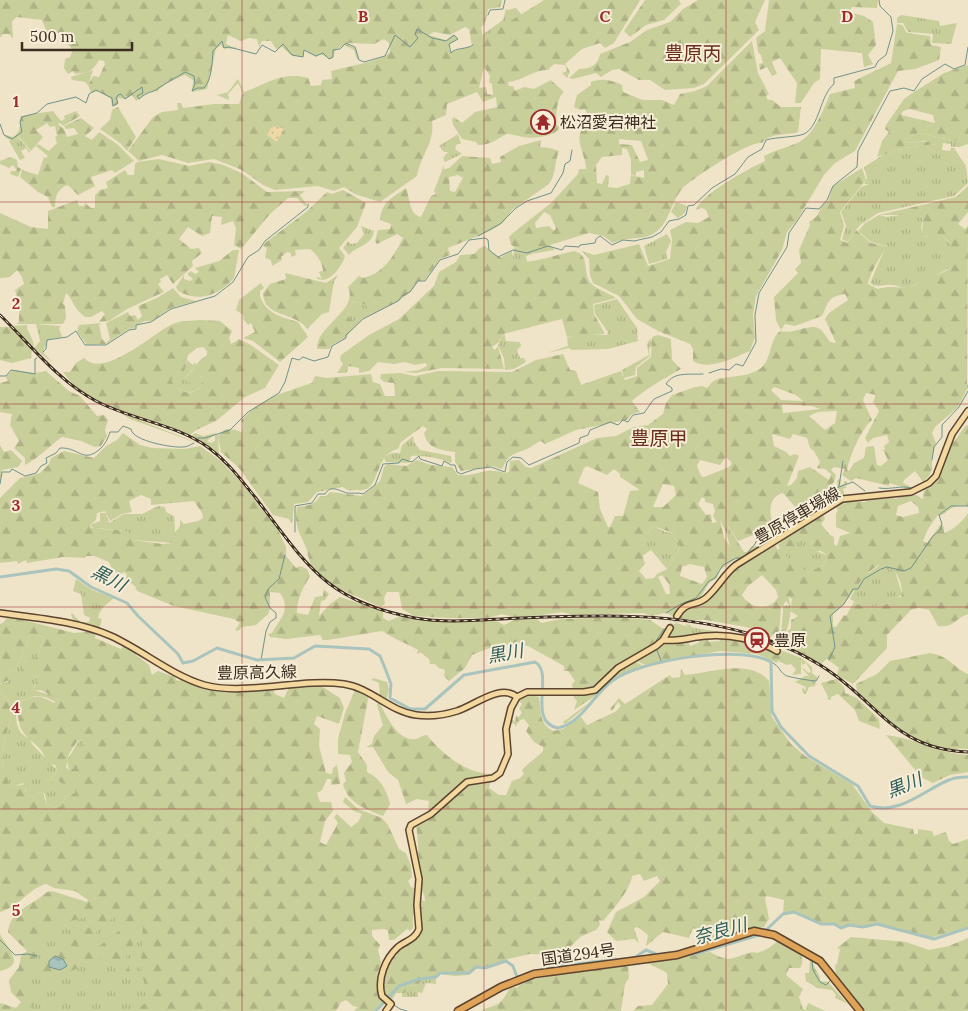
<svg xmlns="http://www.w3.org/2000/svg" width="968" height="1011" font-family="Lora,'Noto Sans JP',serif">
  <defs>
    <pattern id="grass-tufts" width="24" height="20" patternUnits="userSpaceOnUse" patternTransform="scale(1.25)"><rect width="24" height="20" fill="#c9cf9b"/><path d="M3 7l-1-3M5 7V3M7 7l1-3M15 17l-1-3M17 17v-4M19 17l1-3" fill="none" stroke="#aeb285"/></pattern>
    <pattern id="forest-firs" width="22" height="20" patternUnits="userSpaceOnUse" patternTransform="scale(1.25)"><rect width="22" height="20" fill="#c9cf9b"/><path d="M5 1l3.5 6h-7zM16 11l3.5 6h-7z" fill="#aeb285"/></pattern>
    <pattern id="sand-dots" width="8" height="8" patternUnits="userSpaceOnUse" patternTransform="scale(1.25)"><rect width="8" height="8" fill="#ecd9a5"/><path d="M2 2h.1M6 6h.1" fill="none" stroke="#cbbb8e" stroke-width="1.8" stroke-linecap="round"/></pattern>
    <pattern id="water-ripples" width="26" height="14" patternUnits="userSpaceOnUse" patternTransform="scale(1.25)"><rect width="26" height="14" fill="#a9c4bc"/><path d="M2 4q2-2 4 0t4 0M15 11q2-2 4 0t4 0" fill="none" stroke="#8ba098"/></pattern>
  </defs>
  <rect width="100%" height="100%" fill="#f0e4c8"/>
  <!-- grass -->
  <path fill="url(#grass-tufts)" d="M516 8 522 15 483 38 482 35 503 20 506 9 508 10Z
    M901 15 939 21 940 26 957 23 951 44 932 43 933 34 908 32 903 23H897V18Z
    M93 70 88 85 85 82 72 80 71 77Z
    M918 133 956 141 960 145V147H951V144L943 143 942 150 950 151 951 148H954L966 166 968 183 954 196 878 213 860 225 847 242 842 239 846 226 841 212 861 187 869 184H864L867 178 864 167 883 155 903 148 936 144 927 141 905 143 904 140Z
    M458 134 461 144H457L455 149 462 154 445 162 443 158 448 152H444L439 146Z
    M19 138 30 151 29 153 26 148 21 151 25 158 20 160 9 141Z
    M676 202 687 206 685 213 678 218 671 212Z
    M912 213 919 215 923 219 921 229 925 237C930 236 936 234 941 236 950 240 960 254 954 264 951 269 913 287 907 288 901 288 897 285 892 285 883 284 878 289 870 283L886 246 871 242 858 231 865 223 879 215 887 217Z
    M361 226 374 231C372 246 357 245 349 255L343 248 348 241 351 244 357 243 364 234Z
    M667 234 671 241 666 252 667 259 649 264 644 246Z
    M514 247 532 254 526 256 527 262C518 264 508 264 501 257L512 251 513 260Z
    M617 299 637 328 638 341 608 349 571 350 569 348 547 353 568 346 567 338 579 335H607L608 332 595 314 594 305Z
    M353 301 366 305 372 313 352 322 347 314Z
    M36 324 61 326 59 328 62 337 48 340 43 352 53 363 34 348 40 341Z
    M504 333 506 341 520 342 521 346 517 350 520 358H524L526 362 514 369 505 370 504 359 498 345Z
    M650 338 652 344 649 350 650 356 636 367 635 375 624 378 622 370 649 355 647 345Z
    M187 360 193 365 195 362 196 365 185 378 188 383 199 376 202 377C203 397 180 396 170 380L185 370Z
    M119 412 200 444 130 419Z
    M195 433 203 436 216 433 207 441 211 443 215 441V435H218L219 455 191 436Z
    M413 436 414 442 420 450 451 456 452 462 450 463C441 458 421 455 411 456L409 463 386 462 384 458C389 453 392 452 400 453L402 445Z
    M839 479 841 480 840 486 844 484V481L847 482V485L843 486 847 487 843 489 845 497 833 503 830 502 825 509 820 500 815 502 813 497 829 487 830 490 838 487 837 481Z
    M158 506 165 507 166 512 174 516 175 529 173 543 132 540 122 530C112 531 104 527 94 529L90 525 100 521V513H106L109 523 124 514H142Z
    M723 518 744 552H747L748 555 741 560 732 557 727 534 720 520Z
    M653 526 666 532 673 533 680 547C676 556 670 561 667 569L651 550 642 556 641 554 646 536Z
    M806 537 813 541 810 543 815 551 827 555 825 564 808 573 786 557 785 553 788 546 797 547V540Z
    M880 565 881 568 890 567 895 571 902 594 892 603 865 608 850 599 860 579Z
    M76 579 92 590 114 598C106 605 101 607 98 618L102 619 99 630 92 624H75L71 615 72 613 80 622H89L90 618 84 615 81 594 73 591Z
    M788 597C793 608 790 624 784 635L781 634 784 600V606L789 605 785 599Z
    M685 624 691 625V627L745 637 702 634H698V637L688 639V627Z
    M31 634 44 637 37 658 23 673 25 685 30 675 38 677 33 690 58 697 56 702 45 697 35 696 12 704 0 692V684L7 682 10 672 16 669Z
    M801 658 812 667V673L817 677 815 686 809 687 806 694 803 693 802 689 803 687 805 691 806 687 795 682 805 676H809L801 667 809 673 811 671 806 663 802 665Z
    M633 660 643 666 613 679 592 702 565 724 563 722 589 703 609 678Z
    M16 710C16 724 17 733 30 739L32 744 57 770 53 777 47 781 55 779 63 784H74L75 793 66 796 61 806 56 808 47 805 45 794 40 792 33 798 25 794 26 788 23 783 15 786 8 782 2 764 4 743 13 711Z
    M79 740 84 741 85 746 74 768 69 770 67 761Z
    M121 909 148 919 151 1011H21V977L40 928 70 911Z
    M436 978V984L426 983 422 993 418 992V997H402V992H405L408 985 418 986 422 980Z"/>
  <!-- forest -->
  <path fill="url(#forest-firs)" fill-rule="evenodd" d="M0 0H502L500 7 488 9 485 24 481 27 483 38 544 0H640L614 43 605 48 600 43 582 49 565 64 570 72 567 78 562 73 567 71 565 65 554 64 548 70C534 69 523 81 508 82L509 86H513L515 91 524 87 534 89 551 80 564 92C557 97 555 116 557 125L560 127C555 137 534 139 523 137 517 136 513 134 507 134 496 139 492 145 478 145L476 142 462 139 453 125 452 119 454 117 462 123 475 112 497 107 496 97 483 102 477 92 447 104 446 115 432 121C435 143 421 154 417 176L380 202 355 194 344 187 334 191 318 186 275 190 263 185 242 170 214 159 188 163 162 155 139 161 128 151 153 117 162 112 178 110 177 103H181L183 108 214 104H239L243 93 238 83 228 94 229 100 217 95 228 92 238 79 244 92C267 84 282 71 308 78L311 86 321 85 322 80 332 79 331 71C345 67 382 61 390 52L389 43 384 39 374 44 348 43V45L356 48 359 59H357L354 50 344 45 335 51 333 58 330 59 320 54 316 57 304 50 303 57 292 56 282 47 276 49 271 41H262L259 47 257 39 249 38 241 41 228 35 226 44 234 48 236 45 235 49 223 48 221 45 216 49 207 89 192 92 193 80 185 75 167 83 157 91 147 93 136 101 132 95 125 99 118 98V104L112 107 111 99 99 91 91 93 88 85 93 76 99 77 105 64 104 61 99 60C93 71 88 73 75 74L73 71 68 74 64 68 65 59 70 57 73 50 61 37 63 33 61 32 48 36 42 20 17 17 12 21 13 39 9 34H3L0 38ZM465 27 469 29 472 46 450 52 449 44 458 39 456 36 453 35 446 40 429 35 434 32 450 35ZM484 67 490 76 489 82 492 84 493 95 487 94 486 87 479 88Z
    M645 0H679L681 4 664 20 646 25 630 37 624 31Z
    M698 0H765L755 22 759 30 704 84 694 88 665 90 650 80H639L619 69 612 70 601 77 596 73 573 79 569 78 579 69C589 69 598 66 600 54L630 42 647 30 670 22 683 9Z
    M769 0H878L877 8 852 7 849 12 864 16 873 22 876 45 868 55 873 64 864 67 862 53 821 49 820 79 814 83 801 103H795L797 83 780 58 772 62 777 74 772 76 767 67 760 70 759 64 763 63 761 55 758 52 756 38 765 31Z
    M897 24 902 25 907 33 930 36 931 45 941 47 939 60 915 69 898 71 855 151 835 163 824 175 797 220 787 232 782 250 756 296 753 315 755 337 750 351C734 358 708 371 693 361V349L690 344 658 331 637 319 619 296 593 283 590 275 589 259 582 251 594 255 639 244 648 266 670 259 672 240 670 230 686 222 698 223 709 217 706 210 702 208 696 210C700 195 749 168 765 161L764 156C775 150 786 148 797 143 814 136 823 110 830 94L855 88 854 81 891 63Z
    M752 41 758 73 769 94 766 96 768 100H772L781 107H801L798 132C786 136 771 132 762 143 751 140 691 179 682 189 670 203 670 224 653 234 641 241 626 236 613 243L603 236 589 233 550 245 555 250 530 254 511 245 509 237 513 233 551 203 578 174 579 169H586C586 153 571 137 586 125L588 116 585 109 580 110 574 107 577 95 591 85V82C603 78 611 80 622 85L623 92 643 100H662L674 105 680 94 695 91 707 86ZM619 139 641 141 648 160 640 162 632 145 619 144ZM622 148 627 149 631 160V174L636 176V172L644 170V178L631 175 630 184 617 188 608 187 609 176 606 175 602 184 597 183 596 165 602 157 622 155ZM544 212 550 215 556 228 554 231 549 226 536 228 535 223Z
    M968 65V144L960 147 956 141 918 133 904 140 905 143 936 141V144L903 148 877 157 882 141 889 132 885 129 886 125 904 99 911 94 944 73ZM910 109 933 115 935 123 901 115 903 111Z
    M118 107 136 137 127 151 120 143 100 129 110 120 112 110Z
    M53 111 61 121 65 119 64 116 76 111 80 116 63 126 60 123 58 124 64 129 67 137 78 134 74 128 66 129 64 126 81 118 94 128 85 136 92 140 99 132 117 144 134 161 115 173 112 170 91 177 95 186 78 195 68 185C58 188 55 196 55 207H52L48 197 38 192 20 177 22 170 38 175 44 157 46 158 48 156 36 146 38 144 49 151 57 143 55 137 57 136 55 126 50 127 47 123 36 130 43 137 31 151 19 137 12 141 5 137 6 135 13 137C22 131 19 125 21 116Z
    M541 140 540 147 550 148 559 151C554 162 557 173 549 184L512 210 503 223 490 231 448 248 450 255 440 259 425 280 418 281 410 292 399 301 362 319 345 338 332 345 329 349H317C316 325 359 311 348 287L359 276 363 278C384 273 393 257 403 238L397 234 377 244 375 241 378 230 390 229 391 224 380 220C382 201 392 198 406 188 410 198 409 215 421 217L431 196 436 194 434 191 444 165V169L449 168 462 156 490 158 492 164 501 162 500 157 519 146ZM458 175 463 178 455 192 450 191 449 177ZM353 301 366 305 372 313 352 321 347 314Z
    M11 157 17 160 18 167 21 169 18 177 10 174 11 171H17L13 165 9 168 0 164V161Z
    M159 159 189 166 209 162 224 165 243 174 267 192 305 191 300 195 307 205 305 206 297 198H288L270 214 241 249 234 245 236 229 233 221 221 225 222 217 212 216 210 233 202 236 188 227 179 239 191 249 199 248 202 253 192 261 193 266 173 284 167 275 160 279 161 282 158 284 164 292 127 309 109 321 99 322 105 314 102 311 91 317H85C74 310 72 297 66 293L63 304 65 305 66 318 63 324H16L19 322V303L15 290 24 284 22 277 17 270 10 277 0 278V213L31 227 48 229V211L77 200 79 206H84L85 203 91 208H95V195L100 190 108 188 106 182 125 170 128 175H134L135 164 137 162Z
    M862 168 866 180 840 212 844 226 840 240 847 243 856 230 871 243 885 246 886 248C880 256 869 276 868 284L878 289C893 284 900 290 913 286 918 285 921 281 926 279 940 273 961 270 953 250 951 243 948 239 941 236 935 234 928 238 922 236L923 219 919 215H879L956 197 968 186V212L958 224 965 229 968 226 967 389 958 407 935 427 932 433 936 443 932 458V469L929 476 923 482 915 471 905 479 903 483 909 486 910 489 889 483V486L856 478 851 481 842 475 845 469 834 467 831 470 836 475 834 482 829 487 813 497 815 502 806 507 796 508 783 493C767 497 769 516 774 526L772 528 738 541 725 521 720 520 724 538 732 549V557L736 559 720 570 717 578 709 583 699 600 683 604 678 611 704 601 719 583 748 555 747 552 752 546 762 547 779 541 775 545 778 550 780 548 778 545C787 536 810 514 824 516L825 519 821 524 830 535 834 537V544L837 546 840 536 850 533 836 527V514L838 510 834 506 840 501 866 502 867 498 885 499 887 497 897 499 898 494 903 496C914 494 914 493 923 499 924 482 927 490 937 480V475L950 441 954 442 965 426 968 425V506C946 504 951 514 937 516L928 529 923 541 927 543 941 524 944 527V533C952 531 964 520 968 513V614C954 619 955 628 938 626L929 610 919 608 912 609 887 635V648L853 684 837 675 839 668 827 659 821 664 798 652 795 646H789V641L784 635 791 628V620L798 616 790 611 792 599 789 597 781 608 779 635 775 633 769 639 757 629 706 620H680C662 612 672 611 652 616L643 613 572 615 562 612 534 616 513 617 502 614 488 618H447L414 616 402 609 399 592H387L384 598 385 604 380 607C357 595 326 588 311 565 308 559 308 550 304 543 298 531 294 521 297 507 307 506 315 505 320 496H326L330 492 362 496 380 481 384 467 388 464 406 466 417 460 431 465 452 467 458 475C475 477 486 466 505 473L509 472 510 461 519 460 526 467 531 468 597 438 616 436 634 427 648 425 663 414 666 403 672 395 695 387 702 386 707 388C709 386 710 384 712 382 723 374 745 380 761 368 772 359 769 340 780 331 793 335 811 322 820 329 824 332 827 338 830 342L836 343 825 319 829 313 848 300 845 294C827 297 829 302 822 316L795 326 785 324 781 330 776 320 774 297 798 273 795 269 801 263 799 250 810 225 809 222 817 216 822 205 828 201 833 186ZM774 387 796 395 803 401 781 400 771 390ZM866 393 876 395 873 402 879 411 865 438 868 443 873 438 887 435 889 442 884 446 885 449 883 450 888 460 881 466 877 465 874 446 866 447 864 458 854 463 849 471 847 470C850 456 861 429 872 420L863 400ZM782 404 812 406 820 409 783 413ZM837 411 835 423 825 430 809 416 818 412ZM772 434 790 439 793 434 807 438 810 448 814 451 820 462 817 468 825 469 831 474 829 480 810 467 798 471 797 478 791 485 787 486 799 456 795 454 790 456 786 452 774 446ZM726 457 732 463 729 467 704 477 701 476 697 466 700 460 720 465ZM587 466 607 475 614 469 620 474V477L640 490 630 491 623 516H615L610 527H608L600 509 598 492 578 483 584 468ZM663 484 674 486 676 495 663 507H653ZM702 497 705 499V502L713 504 715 511 713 516 717 522 712 523 711 514 706 515 698 504ZM911 501 918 507 919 513 903 517 896 515 898 506ZM653 526 673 533 680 547C676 556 670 561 667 569L657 574 659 577 662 575 669 584 670 594H666L657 574 654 578 646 579 639 571 645 564C640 551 644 537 653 526ZM806 537 813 541 807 546V553L821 551 827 555 825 564 808 573 796 562 786 557 785 553 788 546 797 549V540ZM690 564 704 567 707 577 702 584 680 576 682 567ZM879 565 881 568 890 567C898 572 904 587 901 597L893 599 892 603 866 608 854 602 846 616 844 615 836 627 833 626V614C854 598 856 578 879 565ZM762 575 776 590 778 597C770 612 750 609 742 595L748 586Z
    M343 190 366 203 357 227 339 248 345 256C342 267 328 286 316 278L319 277 322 280 319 272 323 271C323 264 317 254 310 249L295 250 296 255 291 257V253L287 252 281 257 282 260 272 266 271 260 265 258 267 248 263 246 265 243 306 212 327 192 332 194Z
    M485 246C513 274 540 258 574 251 590 255 583 270 589 281 593 288 609 293 616 298L593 304 594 314 605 334 567 337 562 319 503 334 499 342 492 347 495 350 498 346 504 369 442 368 416 373 404 372 419 370 427 366 426 363 415 365 405 362 394 364 378 362 369 371 359 373V368L348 366 347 373H337L343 364 340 360 341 355 369 335 399 319 434 286 439 272 456 262 460 255 474 254 480 248Z
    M233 250H239L234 278C219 295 199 303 178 291L176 287 184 275V279L190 281 193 279 187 274 191 271 195 274 199 272 195 268 219 261Z
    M285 273 326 283 338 275 334 281 329 312 322 314 307 329C297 312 263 318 263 293L270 284 286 279Z
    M261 283 264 288 260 291V296C266 314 282 317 298 322L308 337 280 362 253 341 243 338 255 332 251 323 248 325 244 320 243 315 236 310 239 300Z
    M173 288 181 297 196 301 171 308 152 321H145L136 325 135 328 129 329 106 344 87 345 77 331 79 325 101 323 99 325 102 339 106 343 110 339 106 323 128 312 130 316 135 315 138 320 142 316 138 306 157 298Z
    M200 320 220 321 232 331 229 338 231 344 239 339 251 345 279 365 265 388 245 397 216 421 196 430 190 435C152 416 88 410 63 372H70L76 363 84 358C104 380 154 332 173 324 181 320 192 321 200 320ZM203 347 207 351V355C196 361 194 370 185 378L188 383 200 376 202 377C203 397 180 397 171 380L185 370 188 355 197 348Z
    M27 325C27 333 34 338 34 347L12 326Z
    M0 327H10L32 349 31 358 12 363 0 360Z
    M658 335 671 339 672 360 681 369C663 379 647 388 632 401L640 412 632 414 627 420 576 430 545 444 541 441C535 443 532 447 527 449 512 455 510 453 502 469L492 466 461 471 455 462V452C441 450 427 449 424 433L427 429 423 426 401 442 398 449C373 454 381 494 358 490 351 490 349 492 343 487L317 492 308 502 294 504 292 524 289 519 273 515 239 468 221 452 218 437C223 426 233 429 242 432L243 424 241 421C259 398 286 392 312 383L315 376 327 378 371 374 373 382 380 384 385 396H395L394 383 384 382 380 378 381 374 400 373 415 376 438 371 512 372 536 360 563 354 570 370 576 371 581 385 621 371 625 380 637 376V368L651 357 652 337Z
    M13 370 35 373 46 371 69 391 80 396 97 416 104 415 108 420 105 430 107 436 101 446 95 447 81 441 62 437C49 446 39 458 25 465V458L14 448 19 441 10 425 12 414 0 412V383L8 381 6 376Z
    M123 433 140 445 153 448 184 449 200 446 221 461 244 486 278 530 286 547V556L296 568 300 566 307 569 310 576C303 588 297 598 297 613L308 615 315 597 323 596 324 589 329 594 325 600 321 601 319 616 330 604 340 597 383 611V618L389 621 400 616 440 622 495 620 504 625 514 620 537 619 541 623 561 619 619 617 650 620 662 628 668 629 662 640 631 658 592 698 574 710 577 701 574 698 572 684 575 681 568 671H564V666L528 646 515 644 492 647 472 655 465 668 449 681 444 676 445 670 439 668 435 664H430L429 659 420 652 417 654 418 650C406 643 394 639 382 631L328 640H323L320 635 287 639 270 637 268 634 272 633C280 618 292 610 280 593L270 592V609L268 614 256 625 242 627 238 631 235 630 240 623 234 619 174 606 137 591 135 586 128 581H124L127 575 124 572 119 575 111 567 109 562 94 556H86L85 558 63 557 27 563 26 560 18 564 17 561 0 563V498L20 478 40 473 49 464 51 458 64 451 94 458 106 446 117 440ZM141 495 151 499V505L194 501 202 513 203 518 198 521 184 524 180 520V526C175 533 173 532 173 543L163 544 132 540 128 531 91 528 90 525 96 520 97 513 105 511 110 521 122 514 132 512 129 501Z
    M0 445 4 452 11 450 22 461 18 467 2 470 0 482Z
    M8 616 74 633 85 632 84 628 96 631 95 638 121 649 124 645 136 651V655L149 665 152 675 158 671 175 677 176 680 180 681V677L207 686 272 688 275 694 284 698 289 687 318 684 340 698 344 708 339 724 317 716 314 724 320 729 319 746 326 773 332 774 333 768 337 765 340 784 331 785V779H327L322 790 317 793 320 802H331L333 811 325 821 320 842 326 845 338 823 334 817 337 814 351 827 358 822 362 814 354 811 343 802 345 797 358 809 382 818 388 825 399 849 406 853 411 866 412 877 408 881 411 887 417 889 416 914 413 915V928L410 931 407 929 394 940H389L388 931 385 929 372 930V936L380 945 378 950 381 962 377 976 384 1001 375 1011H354L358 1007 353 1006 346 1000 341 1002 336 1011H135L148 1001 141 968 143 922 139 921 131 952 126 956 131 976 129 979 121 977 106 955 69 972 35 980 36 973 45 965 64 938 90 927V919L86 917 71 921 65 920 54 924 48 930 42 937 25 988 34 1004 28 1011H0V1003L16 1008 21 1002 11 992 9 980 19 967 21 955 27 951 8 932C10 910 33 905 47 892L52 891 87 902 88 900 75 891 54 888 46 884C28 889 19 907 0 912V692L12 704C31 699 34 691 54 703L58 699 41 690 33 691 38 677 30 675 28 688 25 689 22 672 26 659 37 658 44 637 31 634 16 669 10 672 9 680 0 684V624L3 623ZM16 710C19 716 18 725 23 732 30 743 45 747 46 763L55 765 57 770 53 777 46 781 55 779 63 784H74L75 793 66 796 61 806 56 808 47 805 43 793 40 792 33 798 25 794 26 784 15 786 8 782 7 772 2 766 4 743 13 711ZM78 740 84 741 85 746 76 759 74 768 69 770 66 767 69 754ZM118 916 124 927 93 951 90 950 89 943 102 924Z
    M677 623 688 627V639H667L668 626Z
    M706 637 709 642 720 641 719 638H712C744 637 774 647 801 658V674L792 675 796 670 791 664 787 665 778 661 777 663 757 654 720 651 645 665 633 659 662 642 688 641 690 646 698 643 701 638Z
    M930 653C949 656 953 667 968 674V749C958 748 947 750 937 747 904 738 882 715 857 693L856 684 877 674 890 661Z
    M681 669 685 675C712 673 749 658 769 681L772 717 791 744 805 756 852 784 872 812 884 823 913 829 914 834H918V829L932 831 934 836 946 832 949 841 953 844 968 839V927L930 938 877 923 863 926 851 924 841 927 830 923H821L794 912 783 913 784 900 767 896 765 898 769 919 764 927 705 945 706 934 693 928 689 938 663 932 646 946 648 935 638 927 634 928 639 943 634 939 616 941 607 932 616 912 644 897 660 881 657 876 644 881 640 874 632 876C631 889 612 911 603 921L599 920 600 925 596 930 580 937 564 953 556 955 530 954 508 959 496 966 477 968 469 975 454 976 441 974 438 977 420 982 419 986 408 985 405 993H396L391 1002 381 992 383 967 396 955 394 946 417 935 418 900 425 901C425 894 422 892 419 886 417 881 418 870 418 865L419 862C418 852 418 833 416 827L411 831 410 828 429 817 447 799 471 783 491 780 489 788 499 795H506L512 781 520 778 524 774 522 770C529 762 536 759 543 751V747L534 742 526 731 529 725 524 719 520 720 515 727V724L509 722 510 718 515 722 516 716 519 717 522 712 519 709 522 704 517 699 526 694 539 697C541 711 539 724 553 731L563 729 581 717 587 725 615 712 621 706 618 702 612 711 610 709 619 698 625 704 670 675 672 678 680 677Z
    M373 678 387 682 389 690 386 701 380 697 379 683 372 680Z
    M836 679 844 687 845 693 857 698 879 719 880 729 859 721 855 710 838 694 831 697V700L827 699 828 697 821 683Z
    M356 688 369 694 358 752 367 765V772C381 779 386 789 390 804L383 816C366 809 348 804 343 784L346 781 344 773 352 762 350 755 338 754V739L345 713Z
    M378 700C385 712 396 742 416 739 420 738 422 735 427 735 443 756 474 779 500 773L491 778 465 781 428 815 413 822 428 812 429 801 417 799 406 804 398 780 388 772 373 747H366L372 744 374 736 383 725 377 705Z
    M886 735C914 738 938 753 968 755V772L950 775 933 783 921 777Z
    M0 934C6 947 28 965 0 971Z
    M851 937 906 942 929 950 949 946 968 938V1011H861L836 976 835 965 837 964 840 949 837 948Z
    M780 940C791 946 809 954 800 968H789L786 975 803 989 799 997 803 1009 806 1010 808 1003 825 1011H633L638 1006 652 1005 668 984 667 973 644 961 710 952C731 963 727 959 749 953 754 951 756 954 760 952 768 950 773 944 780 940Z
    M810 958 813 959C812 970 821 972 820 981L828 982 848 1004 835 998 836 995 832 990 817 988 806 981 805 973H809Z
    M628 964 629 978 625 984 621 1011H482C486 1007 495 1007 500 1002 505 998 507 991 512 985L516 988 519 986V981C529 978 538 980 550 976V972Z"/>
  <!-- sand -->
  <path fill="url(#sand-dots)" d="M277 126 284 129 277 142 267 135 271 128Z"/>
  <!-- water -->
  <path fill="url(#water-ripples)" stroke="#6f938a" d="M55 956 63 959 67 966 60 970 49 967V961Z"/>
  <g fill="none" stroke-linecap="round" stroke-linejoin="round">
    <!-- stream -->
    <path stroke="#6f938a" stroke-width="1" d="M488 15 490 10 503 9 505 0
      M0 124 4 135 12 139 22 132 20 122 22 117 37 113 47 104 76 97 86 103 89 94 96 90 112 98 113 106 118 103 116 98 118 95 121 94 125 99 142 87 143 93 137 96 139 99C148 91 152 93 157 89 166 83 175 78 185 72L194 76 195 84 192 91 197 88H204C212 79 212 63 213 51L222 41 224 48 229 47 256 54 262 45 275 52 283 44 292 55 303 57 304 50 316 56 323 53 329 59 333 57V50L340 49 346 43 355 47 359 60 364 62 385 56 395 35 410 47 418 38 415 34 417 29 432 38 446 41 454 35 458 39 449 44 451 53C456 47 466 50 473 45
      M478 236 500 224 516 208 527 201 551 193 563 173 565 164 570 161 572 150
      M43 352 46 349 47 340 67 337 76 331 85 345H106L129 330 136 329V325L151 322 171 309 215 296 233 282 248 257 259 250 265 241 308 207V204
      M709 373 721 369 729 370 736 364 743 366 756 342 755 315 759 293 787 247 789 233 806 208 819 209 827 200 833 186 857 167 858 151 890 91 904 88 914 91 922 79 945 64 954 69 965 65 968 47
      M0 376H6L11 370 35 374V359L37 358
      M968 385V388
      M198 438H205L230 430 248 412 279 393 285 382 292 358 299 360 303 357 314 361 328 357 332 346 346 338V335L363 319 398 301 402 296 410 292 418 281H425L440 260 458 254 469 240 485 238 488 240 489 250 498 257 513 250 527 253 548 246 562 250 565 246 579 247 580 245 595 243 596 239 600 236 612 245 623 240 634 241 652 237 661 232 669 221 679 219 686 215 688 206 694 205 712 188 735 174 748 157 762 149 766 140C776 137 798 137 804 134 820 126 820 95 834 84V78L875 67 878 61 886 55 893 31 891 17 880 6 879 0
      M932 460 934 447 942 437V425L959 407 968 391
      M0 484 2 472H10L12 469 25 476 36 473 41 466 47 463 46 458 56 453 60 448C79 447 83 464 100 449 105 445 108 438 110 432H118L123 426 131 429C132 441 173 448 183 447 187 447 190 445 194 443
      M839 486 843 461
      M879 488C891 490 900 485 912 488
      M295 532V506L312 503 318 494H325C331 484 339 491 347 493 353 494 358 492 363 494L375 485 383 464 399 463 402 459 412 462 419 456 420 459 442 466 444 461 451 465H455L457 472 461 474 475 469 491 467 505 472 507 462 513 457 521 458 529 465 579 443 580 438 588 435 590 430 610 422 618 425 623 420 628 422 633 415 644 413 654 399 672 391V388L666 384C674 371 691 375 703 374
      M745 556 755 544 760 532 784 517 822 499 828 495 830 490 853 482 865 491
      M666 613 681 604 696 598 709 581 715 578 723 565 736 558H742
      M654 644 664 629
      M656 648 662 663
      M261 660 266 631 270 622 276 618V613L270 608 265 597 269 588 279 579 285 555
      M829 660 835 647 830 616 844 604 853 589H858L864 579 881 569 887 567 904 571 911 568 933 536 940 530 942 524 939 515 951 506H968
      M771 662C781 667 778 670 785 675 787 677 812 681 816 681L819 676
      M765 929 772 932
      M0 940 15 955 28 954 37 956
      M812 961 813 970 820 982 826 985 831 980
      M394 1005 400 1009 407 1011"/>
    <!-- river -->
    <path stroke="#a9c4bc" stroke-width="3" d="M0 577 56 569 69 571 91 587 127 603 138 616 178 654 183 663 193 661 217 648 257 660 294 658 315 646 369 649 380 656 385 668 391 684 390 698 410 709H425L464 675 535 662C555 673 526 722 558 728 581 724 594 694 612 681 640 660 740 644 771 662L772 711 781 727 809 756 858 786 870 806C900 815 924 790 949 780 955 777 962 777 968 777
      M764 932 783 914 794 912 821 924H834L841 928 849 925 863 927 877 924 934 939 968 928
      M686 954H695L759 935
      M376 1011 399 986 419 979 436 977 440 973H469L476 967 485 968 506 961 513 966 517 977 563 965 634 958 646 950 658 955"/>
    <!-- major-tunnel -->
    <path stroke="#ccc0a6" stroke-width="5" stroke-dasharray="5 2.5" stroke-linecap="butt" d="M670 628 677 616"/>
    <defs>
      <path id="major" d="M0 613C36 618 77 621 111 636 142 650 171 675 204 685 245 696 300 678 344 684 371 688 389 711 416 715 430 717 444 715 457 711 474 706 500 683 517 697
        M677 616C686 600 695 607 706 598 718 588 724 574 736 565L842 499 911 492 929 483 936 476 952 434 968 411
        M663 640C678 642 691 637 706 636 730 634 756 639 777 651
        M386 1011 391 1004 382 996C377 979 385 959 398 947 405 941 415 940 419 929L417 905 419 879 409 830 411 825 431 814 467 782 493 778 500 773 508 754 506 729 511 708 517 697 527 692H584L595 690 618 668 656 646 663 640 670 628"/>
      <path id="highway" d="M458 1011 501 987 534 974 677 955 754 931 774 935 820 961 860 1011"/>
    </defs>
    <!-- major casing -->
    <use href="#major" stroke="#5b4430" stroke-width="8"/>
    <!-- highway casing -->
    <use href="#highway" stroke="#5b4430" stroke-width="9"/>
    <!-- major -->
    <use href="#major" stroke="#f3d9a0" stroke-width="5"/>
    <!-- highway -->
    <use href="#highway" stroke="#e0a458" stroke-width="6"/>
    <defs>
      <path id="rail" d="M0 315C30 344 58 381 96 401 132 420 176 424 209 448 228 462 241 480 255 497 307 565 325 601 415 618 450 624 487 619 522 618 598 615 676 612 750 634 779 643 812 658 836 676 884 712 900 749 968 752"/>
    </defs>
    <!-- rail casing -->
    <use href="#rail" stroke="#3d2e20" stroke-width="3"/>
    <!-- rail -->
    <use href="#rail" stroke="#f7eed8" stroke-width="1" stroke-dasharray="4" stroke-linecap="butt"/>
  </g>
  <!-- grid -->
  <path fill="none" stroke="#9e2a2b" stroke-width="1" stroke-opacity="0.55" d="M242 0V1011M484 0V1011M726 0V1011M0 202H968M0 404H968M0 607H968M0 809H968"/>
  <!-- icons -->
  <defs>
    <symbol id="temple-ring" viewBox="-11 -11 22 22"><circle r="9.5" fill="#f7eed8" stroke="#9e2a2b" stroke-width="1.5"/><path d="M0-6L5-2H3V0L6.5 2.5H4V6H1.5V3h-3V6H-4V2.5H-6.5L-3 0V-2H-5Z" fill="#9e2a2b"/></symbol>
    <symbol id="station-ring" viewBox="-11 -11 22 22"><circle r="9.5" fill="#f7eed8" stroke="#9e2a2b" stroke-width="1.5"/><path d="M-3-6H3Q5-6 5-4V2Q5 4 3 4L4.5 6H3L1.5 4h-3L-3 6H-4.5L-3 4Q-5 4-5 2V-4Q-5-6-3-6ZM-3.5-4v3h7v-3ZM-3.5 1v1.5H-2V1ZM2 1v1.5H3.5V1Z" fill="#9e2a2b"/></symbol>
  </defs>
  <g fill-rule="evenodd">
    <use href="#temple-ring" x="529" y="108" width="28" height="28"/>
    <use href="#station-ring" x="743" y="626" width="28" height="28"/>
  </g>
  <g text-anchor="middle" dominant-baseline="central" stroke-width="4" stroke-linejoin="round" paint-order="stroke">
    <!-- poi labels -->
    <g font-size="16" fill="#3d2e20" stroke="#f7eed8" text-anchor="start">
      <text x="560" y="122">松沼愛宕神社</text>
      <text x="774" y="640">豊原</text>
    </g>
    <!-- street labels -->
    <g font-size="16" fill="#3d2e20" stroke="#f7eed8">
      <text transform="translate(797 515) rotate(-30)">豊原停車場線</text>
      <text transform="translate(257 672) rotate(-1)">豊原高久線</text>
      <text transform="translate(578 954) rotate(-8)">国道294号</text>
    </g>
    <!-- water labels -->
    <g font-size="18" font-style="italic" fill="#2f5d5a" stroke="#f7eed8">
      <text transform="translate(109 578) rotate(27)">黒川</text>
      <text transform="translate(505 653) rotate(-10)">黒川</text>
      <text transform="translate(904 785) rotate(-22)">黒川</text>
      <text transform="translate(720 931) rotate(-15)">奈良川</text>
    </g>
    <!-- quarter labels -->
    <g font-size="19" fill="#6b2e1e" stroke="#f7eed8">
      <text x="693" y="53">豊原丙</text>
      <text x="659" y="438">豊原甲</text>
    </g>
  </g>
  <g font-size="16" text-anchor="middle" font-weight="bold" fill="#9e2a2b" stroke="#f7eed8" stroke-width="4" stroke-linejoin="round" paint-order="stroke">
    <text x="363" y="22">B</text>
    <text x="605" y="22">C</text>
    <text x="847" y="22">D</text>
    <text x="16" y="107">1</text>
    <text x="16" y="309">2</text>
    <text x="16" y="511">3</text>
    <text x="16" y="713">4</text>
    <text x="16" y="916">5</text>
  </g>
  <!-- scale -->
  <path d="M22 42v8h110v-8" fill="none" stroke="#3d2e20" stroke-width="2.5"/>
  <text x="30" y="42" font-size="15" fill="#3d2e20" stroke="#f7eed8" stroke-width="4" paint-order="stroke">500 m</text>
</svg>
